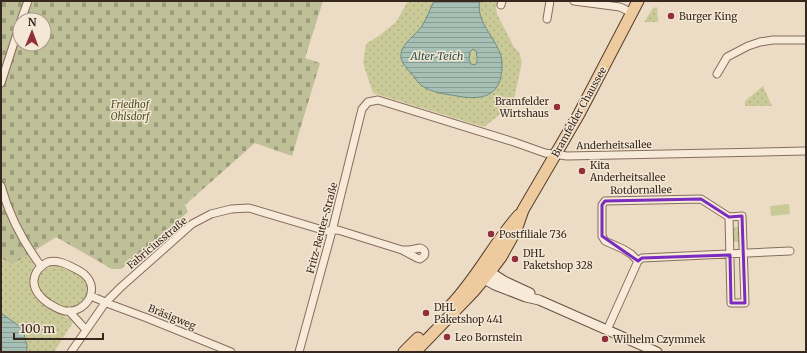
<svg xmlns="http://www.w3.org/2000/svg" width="807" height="353" font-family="Merriweather,serif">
  <defs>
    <pattern id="cemetery-stones" width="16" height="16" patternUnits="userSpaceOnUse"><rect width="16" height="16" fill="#bfbf98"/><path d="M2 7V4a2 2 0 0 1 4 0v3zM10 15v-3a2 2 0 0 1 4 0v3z" fill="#9c9b7b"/></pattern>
    <pattern id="park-dots" width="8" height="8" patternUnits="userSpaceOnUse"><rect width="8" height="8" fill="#caca99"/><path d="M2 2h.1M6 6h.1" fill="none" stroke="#aeae83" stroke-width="1.8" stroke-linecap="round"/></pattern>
    <pattern id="water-rules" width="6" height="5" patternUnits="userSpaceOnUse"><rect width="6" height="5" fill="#a6c0b5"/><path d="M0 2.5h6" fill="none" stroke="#889c93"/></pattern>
  </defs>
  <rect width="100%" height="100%" fill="#ecdcc5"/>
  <!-- grass -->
  <path fill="#caca99" d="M789 204 790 214 771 216 770 206Z"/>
  <!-- cemetery -->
  <path fill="url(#cemetery-stones)" fill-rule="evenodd" d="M1 1H323L305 58 320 63 292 156 255 143 185 205 188 212 121 269H112L56 237 12 265 1 258ZM20 20H44V44H20Z"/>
  <!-- park -->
  <path fill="url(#park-dots)" d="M408 1H498L496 7 497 14 514 47 519 52 522 62 513 104 484 127 373 93 363 63 366 44 380 35 396 22Z
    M657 7 658 22H644L653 8Z
    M763 86 772 106H745V101Z
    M732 227H739V242H733Z
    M29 254 34 262 33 273 30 281 31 289 34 296 39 302 74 321 54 352H26L27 348 24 332 21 328 1 313V259L12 265Z
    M55 265C67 266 89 277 88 291 88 295 87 297 85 300 82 303 80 306 76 307 73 308 70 308 67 308 60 307 44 298 41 292 33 279 42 268 55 265Z"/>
  <!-- water -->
  <path fill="url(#water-rules)" stroke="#6e8e82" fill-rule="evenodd" d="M434 1H480C475 21 496 38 501 56 503 64 502 73 500 80 494 100 473 99 457 96 445 94 433 93 422 86 417 82 415 77 410 72 406 67 400 62 401 54 402 43 416 35 422 26 427 18 430 9 434 1ZM473 49 476 51 477 57V62L475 65 471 64 469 60 470 52Z
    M1 313C7 318 21 325 24 333 25 335 24 337 25 339 27 344 28 347 26 352H1Z"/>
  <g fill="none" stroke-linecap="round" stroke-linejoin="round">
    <defs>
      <path id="street" d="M574 1 620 7 632 13
        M501 5 502 1
        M547 19 550 1
        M21 20 28 1
        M717 74 727 57 748 46 760 42 773 40H806
        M1 83 20 24
        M1 186C9 215 23 242 41 266
        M742 216 745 303H731L729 217Z
        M420 248C424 249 426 252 424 256L420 259 417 258 402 250H410Z
        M638 261 631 254 623 249 605 241 602 236V205L605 201 701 199 729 217
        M48 262C57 260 64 263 72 267 76 269 81 271 85 275 101 290 85 314 65 311 59 310 53 306 48 303 41 298 33 290 34 280 35 271 40 266 48 262Z
        M91 296 112 305 147 318 231 352
        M69 311 86 330
        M607 330 638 261 642 258 790 251
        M71 352 105 303 121 287 192 224 211 214 231 209 249 208 326 231 338 230 402 250
        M299 352 332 231 362 109 368 102 378 100 514 142 545 153 567 156 806 151"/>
      <path id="secondary" d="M484 271 490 272 504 281 530 293
        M481 273 484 279 495 285 526 297 539 300 657 352"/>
      <path id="primary" d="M451 305C477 278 494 243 519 215
        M404 352 418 338
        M415 352 473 292 492 269 501 257 516 230 523 210 579 114 638 1"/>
    </defs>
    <!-- street casing -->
    <use href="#street" stroke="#866d5c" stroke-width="9"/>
    <!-- secondary casing -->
    <use href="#secondary" stroke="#684f3f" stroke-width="11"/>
    <!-- primary casing -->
    <use href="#primary" stroke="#543d30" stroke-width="13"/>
    <!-- street -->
    <use href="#street" stroke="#f7ead8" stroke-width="7"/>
    <!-- secondary -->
    <use href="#secondary" stroke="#f7ead8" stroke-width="9"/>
    <!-- primary -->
    <use href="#primary" stroke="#edcb9f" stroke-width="11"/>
  </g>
  <!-- marked area -->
  <path fill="none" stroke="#7b2cbf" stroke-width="3" stroke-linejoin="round" d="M701 199 729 217 742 216 745 303H731L730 255 642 258 638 261 602 236V205L605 201Z"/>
  <!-- markers -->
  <g fill="#922f3b" stroke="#f4e7d4" stroke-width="1.5">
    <circle cx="671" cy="16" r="4"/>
    <circle cx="557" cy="107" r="4"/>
    <circle cx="582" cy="171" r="4"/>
    <circle cx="491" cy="234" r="4"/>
    <circle cx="515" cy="259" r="4"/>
    <circle cx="426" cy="313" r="4"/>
    <circle cx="447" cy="337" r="4"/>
    <circle cx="605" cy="339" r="4"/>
  </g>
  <g text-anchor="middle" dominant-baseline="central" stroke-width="3" stroke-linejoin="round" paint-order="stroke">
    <!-- poi labels -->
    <g font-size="10" fill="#37281f" stroke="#f4e7d4" text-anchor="start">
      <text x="679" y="16">Burger King</text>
      <text x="549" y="101" text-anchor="end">Bramfelder<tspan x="549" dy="12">Wirtshaus</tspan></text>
      <text x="590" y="165">Kita<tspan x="590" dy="12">Anderheitsallee</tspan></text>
      <text x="499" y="234">Postfiliale 736</text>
      <text x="523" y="253">DHL<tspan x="523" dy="12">Paketshop 328</tspan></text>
      <text x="434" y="307">DHL<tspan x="434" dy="12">Paketshop 441</tspan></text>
      <text x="455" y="337">Leo Bornstein</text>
      <text x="613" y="339">Wilhelm Czymmek</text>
    </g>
    <!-- park labels -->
    <g font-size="10" font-style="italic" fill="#4d5227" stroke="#f4e7d4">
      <text x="130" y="104">Friedhof<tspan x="130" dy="12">Ohlsdorf</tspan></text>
    </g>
    <!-- street labels -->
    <g font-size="10" fill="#37281f" stroke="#f4e7d4">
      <text transform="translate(579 112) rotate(-61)">Bramfelder Chaussee</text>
      <text transform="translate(614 145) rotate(-1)">Anderheitsallee</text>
      <text transform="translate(641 190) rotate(-1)">Rotdornallee</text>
      <text transform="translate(322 228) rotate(-75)">Fritz-Reuter-Straße</text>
      <text transform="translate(157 243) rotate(-40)">Fabriciusstraße</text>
      <text transform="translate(172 317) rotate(22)">Bräsigweg</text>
    </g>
    <!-- water labels -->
    <g font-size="11" font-style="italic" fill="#2f564f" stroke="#f4e7d4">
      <text x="437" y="56">Alter Teich</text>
    </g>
  </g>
  <!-- border -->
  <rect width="807" height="353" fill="none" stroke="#37281f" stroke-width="4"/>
  <!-- north arrow -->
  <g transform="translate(32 32) rotate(1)"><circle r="19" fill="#f4e7d4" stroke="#a89b8c"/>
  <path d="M0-3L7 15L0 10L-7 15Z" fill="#922f3b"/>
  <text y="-6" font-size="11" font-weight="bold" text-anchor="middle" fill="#37281f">N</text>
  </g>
  <!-- scale -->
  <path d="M14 333v6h89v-6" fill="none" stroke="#37281f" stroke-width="2"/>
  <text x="20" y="333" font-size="12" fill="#37281f" stroke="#f4e7d4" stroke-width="3" paint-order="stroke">100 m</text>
</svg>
